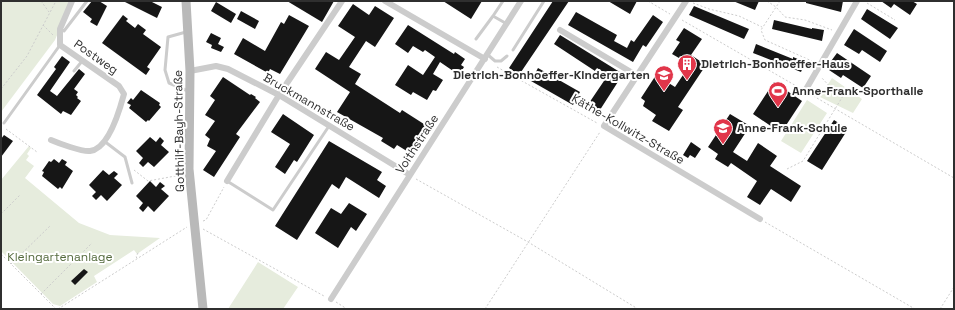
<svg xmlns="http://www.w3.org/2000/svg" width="955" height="310" font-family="'Space Grotesk',sans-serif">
  <rect width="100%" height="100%" fill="#fff"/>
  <!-- green -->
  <path fill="#e6ecdd" d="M1 1H71L55 40 1 112Z
    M832 78 862 99 853 113 820 97Z
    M807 100 827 113 801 153 781 141Z
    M29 146 31 148 27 154 29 156 26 160 34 166 25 178 79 223 110 235 160 238 137 254 134 250 94 276 97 282 60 306 53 304 1 251V180Z
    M258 262 298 287 283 309H228Z"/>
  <!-- building -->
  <path fill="#161616" d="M92 1H99L107 6 97 26 90 22 92 19 83 12Z
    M123 1H150L162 7 157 18Z
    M287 1H334L322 22Z
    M443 1H482L471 19Z
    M553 1H569L519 75 509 68Z
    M608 1H637L630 14Z
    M733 1H759L755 10Z
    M806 1H843L841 12 806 3Z
    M881 1H912L917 4 910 15 894 4 891 8Z
    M216 2 236 14 231 23 211 11Z
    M353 4 369 15 375 6 394 18 375 47 366 41 349 67 361 74 355 84 400 113 402 110 427 126 410 153 397 145 394 149 381 141 383 138 337 112 350 92 315 69 326 52 339 60 355 37 338 26Z
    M694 6 749 29 744 39 689 15Z
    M867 9 898 28 890 39 861 19Z
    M241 11 259 21 255 29 237 19Z
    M576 12 617 35 614 41 627 48 631 40 634 42 653 15 663 22 646 47 643 45 633 62 568 25Z
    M123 15 128 19 126 21 135 28 138 24 146 30 143 34 161 47 147 67 150 69 146 75 102 43Z
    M289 15 309 26 280 74 270 69 268 73 234 54 243 38 265 51 281 22 284 24Z
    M774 20 812 29V28L824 30 822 41 772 29Z
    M408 25 454 54 455 52 465 59 461 65 464 67 459 75 440 62 433 74 443 80 436 91 433 90 427 100 413 92 411 95 395 85 408 65 423 75 435 57 425 50 423 52 413 46 408 53 395 44Z
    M684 28 702 39 691 55 706 65 678 107 683 110 669 131 652 121 656 115 643 106 645 101 641 98 656 75 675 87 691 63 680 56 679 58 672 54 680 42 676 40Z
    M854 29 887 51 880 62 862 50 859 54 844 45Z
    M211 33 221 38 218 44 224 47 221 52 211 48 212 45 206 42Z
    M560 35 623 74 598 113 587 106 608 75 597 68 595 71 554 44Z
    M756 44 793 59V57L805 62 801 72 753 53Z
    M837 53 871 76 863 88 843 75 841 78 826 68Z
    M62 56 70 62 50 91 57 96 79 69 85 74 74 89 78 92 76 95 78 97 77 98 81 101 71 115 63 111 61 114 37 95 56 69 54 67Z
    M538 68 580 92 573 105 531 81Z
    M223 77 250 95 251 94 256 97 255 98 260 102 236 134 240 137 214 177 203 170 216 151 207 146 210 139 205 135 215 121 205 115 215 100 210 96Z
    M774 82 802 101 781 133 753 114Z
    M141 90 160 103 159 105 161 107 149 121 148 120 146 122 129 108 131 105 127 103 131 98 133 100Z
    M283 114 314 135 297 162 294 160 285 174 275 167 290 144 271 132Z
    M730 114 750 126 733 152 747 161 758 143 777 156 770 166 801 186 791 202 771 189 760 205 747 197 757 181 731 163 728 167 715 159 718 154 708 147Z
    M834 120 848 129 822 170 807 161Z
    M4 135 13 141 1 157V139Z
    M150 137 156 142 160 137 164 141 161 145 169 152 154 167 148 162 143 167 139 163 143 158 136 151Z
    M329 141 382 172 377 180 386 186 379 198 346 177 339 189 332 184 297 240 275 226Z
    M691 142 701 149 695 158 690 155 688 158 683 155Z
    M54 159 59 163 62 159 67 162 65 165 73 171 62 189 60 187 58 189 42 176 44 172 42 171 49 161 51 162Z
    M103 170 109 175 114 171 118 174 114 178 122 185 107 201 101 195 96 200 92 196 96 192 89 185Z
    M150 181 156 187 160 182 165 186 161 189 169 196 154 212 148 206 143 212 139 208 143 203 136 196Z
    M349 203 367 214 356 231 351 227 338 248 315 233 331 208 341 214Z
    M84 269 88 272 75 285 71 281Z"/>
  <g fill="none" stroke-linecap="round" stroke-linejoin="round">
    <!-- path -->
    <path stroke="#ccc" stroke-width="1" stroke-dasharray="2 2" stroke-linecap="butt" d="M41 1 49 12
      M648 1 670 14
      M767 1 776 7 785 17 805 20 832 30
      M780 1 761 30 765 40 814 62
      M693 3 709 9 739 16 762 27
      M867 3 895 20
      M682 20 798 87
      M43 25 53 35
      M497 67 597 123
      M1 89 27 56 56 1
      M810 94 954 178
      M6 129 37 152
      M787 169 803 161 843 96 842 90 837 88 833 90 821 77
      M134 170 148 181 181 175
      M416 179 528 242 638 309
      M1 214 20 195
      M203 221 206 220 224 187
      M765 222 915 309
      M203 229 324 296
      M1 254 56 309
      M137 258 136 257 139 251
      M11 264 50 226
      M41 294 92 243
      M336 302 347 309
      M58 309 187 227
      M485 309 600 132
      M940 309 954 287"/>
    <!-- lane -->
    <path stroke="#ccc" stroke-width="3" d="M503 1 493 16 507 24
      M60 29 64 31 87 1
      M186 32 168 37 165 70 169 83 188 91
      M476 39 493 16
      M513 50 544 1
      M488 55 495 61H501L507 56
      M74 71 83 60
      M4 123 60 45
      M104 141 125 157 132 183
      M227 181 273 210 329 126"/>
    <!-- street -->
    <path stroke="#ccc" stroke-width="6" d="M385 1 485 59
      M686 1 604 126 760 219
      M560 30 636 75
      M190 71 216 66 228 69 279 95 410 175
      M805 91 857 1
      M51 140C58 143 82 152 90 151 109 149 120 109 124 94L119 86 60 45V29L72 1
      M227 181 279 95 342 1
      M331 299 521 1"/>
    <!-- secondary -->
    <path stroke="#b9b9b9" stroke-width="9" d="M186 1 190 71 189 169 203 309"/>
  </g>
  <!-- icons -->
  <defs>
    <symbol id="building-pin" viewBox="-11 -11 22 30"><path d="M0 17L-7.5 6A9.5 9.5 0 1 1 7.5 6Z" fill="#e1364a" stroke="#fff"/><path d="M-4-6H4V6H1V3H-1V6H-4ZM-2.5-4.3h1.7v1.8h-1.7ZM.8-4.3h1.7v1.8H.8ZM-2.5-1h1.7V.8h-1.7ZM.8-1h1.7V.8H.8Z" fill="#fff"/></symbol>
    <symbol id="school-pin" viewBox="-11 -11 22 30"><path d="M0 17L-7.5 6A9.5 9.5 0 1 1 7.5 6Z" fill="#e1364a" stroke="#fff"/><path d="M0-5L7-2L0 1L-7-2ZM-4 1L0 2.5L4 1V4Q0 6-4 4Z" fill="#fff"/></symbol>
    <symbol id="stadium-pin" viewBox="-11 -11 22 30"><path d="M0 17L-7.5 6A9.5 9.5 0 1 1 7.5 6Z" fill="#e1364a" stroke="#fff"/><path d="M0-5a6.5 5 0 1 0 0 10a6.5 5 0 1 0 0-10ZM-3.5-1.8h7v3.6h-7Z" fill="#fff"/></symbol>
  </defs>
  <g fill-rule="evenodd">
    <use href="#building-pin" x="676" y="53" width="22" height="30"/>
    <use href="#school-pin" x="653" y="64" width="22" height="30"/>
    <use href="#stadium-pin" x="767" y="80" width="22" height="30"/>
    <use href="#school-pin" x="712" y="117" width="22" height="30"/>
  </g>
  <g text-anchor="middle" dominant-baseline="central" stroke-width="4" stroke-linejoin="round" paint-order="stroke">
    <!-- street labels -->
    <g font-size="12" fill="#2f2f2f" stroke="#fff">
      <text transform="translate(96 57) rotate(35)">Postweg</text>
      <text transform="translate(309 102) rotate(30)">Bruckmannstraße</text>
      <text transform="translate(628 129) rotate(30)">Käthe-Kollwitz-Straße</text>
      <text transform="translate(179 131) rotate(-91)">Gotthilf-Bayh-Straße</text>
      <text transform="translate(417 144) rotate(-57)">Voithstraße</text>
    </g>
    <!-- poi labels -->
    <g font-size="12" font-weight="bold" fill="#2f2f2f" stroke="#fff" text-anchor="start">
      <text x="701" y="64">Dietrich-Bonhoeffer-Haus</text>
      <text x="650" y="75" text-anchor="end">Dietrich-Bonhoeffer-Kindergarten</text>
      <text x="792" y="91">Anne-Frank-Sporthalle</text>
      <text x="737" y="128">Anne-Frank-Schule</text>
    </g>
    <!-- park labels -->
    <g font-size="12" fill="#546a3d" stroke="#fff">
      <text x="60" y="257">Kleingartenanlage</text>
    </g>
  </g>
  <!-- border -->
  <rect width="955" height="310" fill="none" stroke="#2f2f2f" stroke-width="4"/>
</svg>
